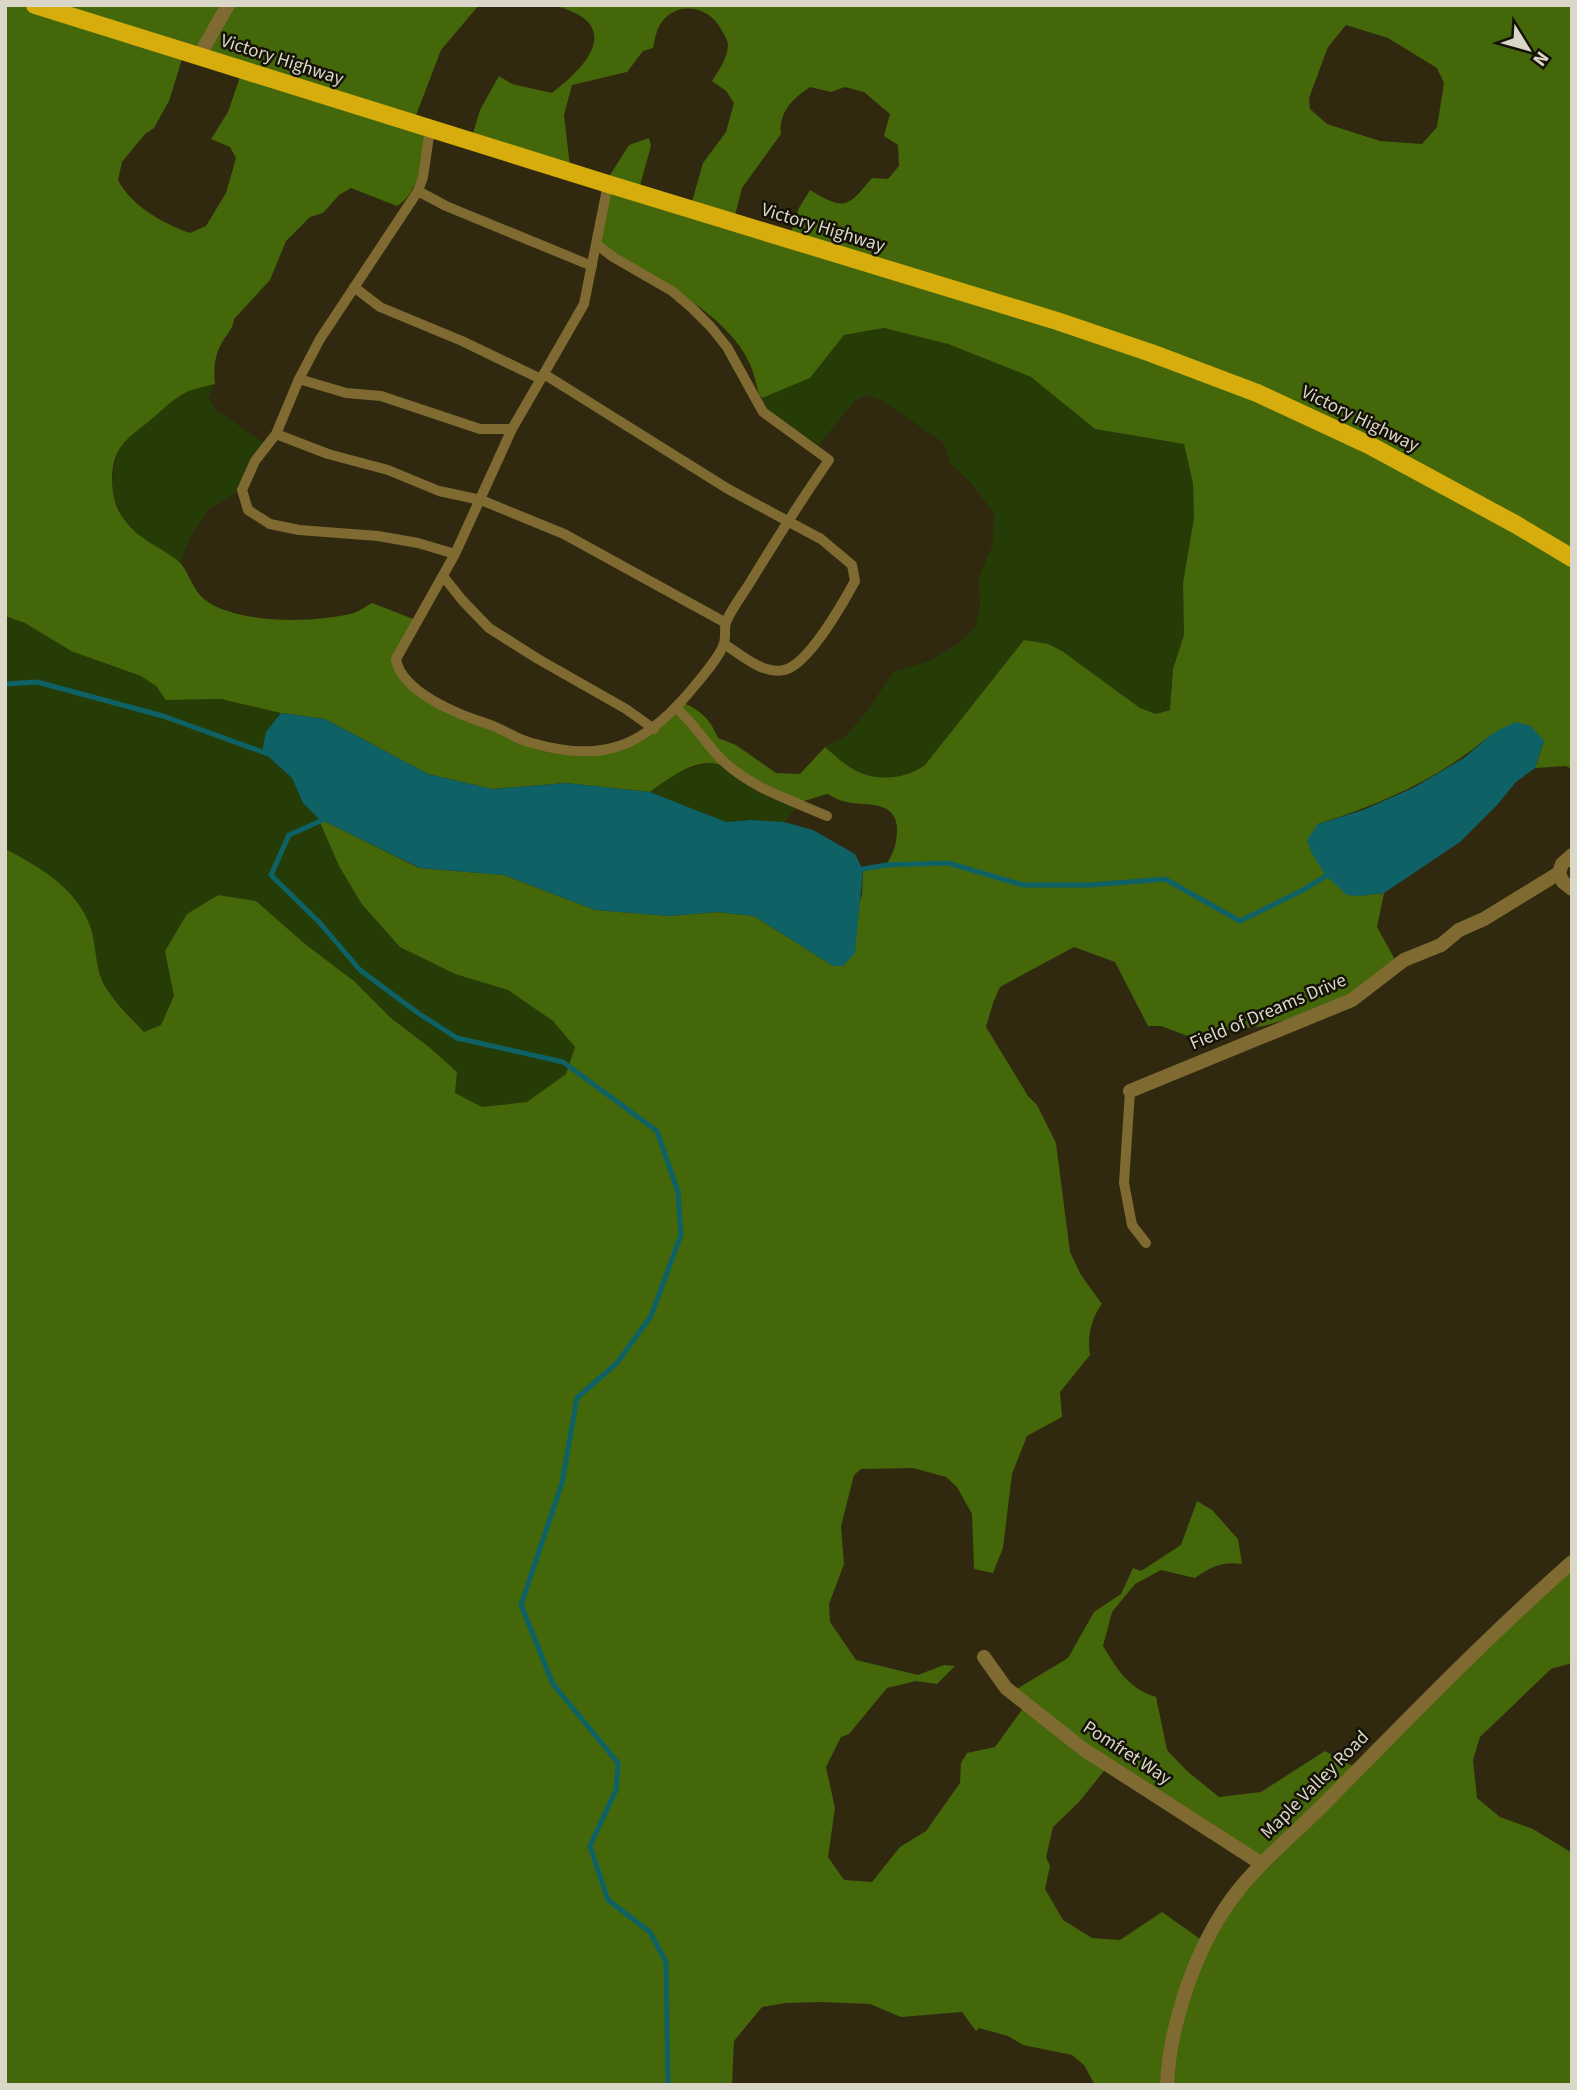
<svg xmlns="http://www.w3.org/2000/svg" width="1577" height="2090" font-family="'Source Sans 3',sans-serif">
  <rect width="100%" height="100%" fill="#30290f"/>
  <!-- green -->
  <path fill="#263c07" d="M884 328 948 344 1031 377 1095 429 1184 444 1193 483 1194 518 1183 583 1184 635 1173 669 1170 710 1156 714 1140 708 1062 651 1024 640 925 765C905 780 873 782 851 768 842 762 833 754 825 747L846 736 868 710 893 672 930 661 959 643 975 627 980 609 979 576 993 545 994 514 973 485 950 463 944 443 879 399 867 395 854 401 819 445 770 415 762 398 766 396 810 378 844 335Z
    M215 384 208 398 217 411 266 444 240 490 209 509 193 532 180 562 145 542 121 516 111 487 118 450 137 429 155 416 169 402 191 390Z
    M5 616 25 623 71 651 141 676 156 686 166 700 221 699 281 713 266 732 262 752 292 778 303 803 318 818 339 866 361 903 455 974 508 990 553 1021 575 1047 566 1074 527 1102 482 1107 455 1093 457 1072 429 1047 392 1018 354 981 305 944 256 901 218 895 187 914 166 950 174 996 161 1025 144 1032 106 990 98 967 91 928 36 865 5 849Z
    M710 763 729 768 801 802 784 822 751 820 726 822 650 792 679 771Z"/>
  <!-- forest -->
  <path fill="#44670a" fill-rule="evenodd" d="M5 5H479L441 50 415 118 430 134C424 155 418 195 397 206L351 188 339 195 323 213 310 217 286 241 270 280 234 319C233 328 229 332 224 339 215 353 213 368 215 384 206 386 197 388 189 391 175 397 167 406 155 416 143 427 130 434 120 448 108 466 110 501 123 518 140 541 157 545 177 560 188 568 191 588 204 599 236 625 316 623 354 613 360 611 366 606 372 603L416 620 395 654 413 686 533 745 609 752 648 733 676 699C698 710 708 714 718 738L736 745 776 773 800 774 825 747C833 754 842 762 851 768 873 782 905 780 925 765L1024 640 1048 644 1062 651 1140 708 1156 714 1170 710 1173 669 1184 635 1183 583 1194 518 1193 483 1184 444 1095 429 1031 377 948 344 884 328 844 335 810 378 762 398 759 394C756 384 754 373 750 364 728 313 645 272 599 246L603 186 629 145 649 138 651 146 637 196 690 209 703 163 726 132 734 103 726 91 712 81C719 70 727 59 728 46 728 41 725 36 722 31 712 9 684 0 665 18 657 26 655 38 653 48L643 51 627 72 572 85 564 115 571 175 472 137 480 110 499 76 512 84 552 93C594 61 622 21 551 5H1572V769L1566 766 1535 768 1544 741 1493 733C1439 779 1386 802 1318 824L1359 896 1384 893 1377 927 1398 965 1339 1004 1264 1026 1199 1033 1193 1038 1161 1026H1148L1115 962 1074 947 1000 987 993 1003 986 1027 1028 1096 1037 1105 1056 1143 1070 1252 1081 1275 1102 1304C1091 1318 1087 1338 1090 1355L1060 1392 1062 1417 1027 1436 1012 1474 1003 1548 993 1573 974 1569 972 1514 957 1487 946 1477 913 1468 861 1469 854 1475 841 1526 844 1564 829 1604 830 1622 856 1660 918 1675 944 1665 955 1666 937 1684 916 1681 887 1688 849 1734 841 1737 826 1767 835 1808 828 1857 844 1880 872 1882 900 1847 926 1831 960 1783 961 1763 967 1753 995 1747 1024 1707 1010 1693 1068 1658 1094 1612 1121 1594 1133 1568 1141 1571 1181 1545 1197 1501 1212 1510 1238 1539 1242 1564C1223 1561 1210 1567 1195 1578L1161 1570 1135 1584 1112 1612 1103 1646C1117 1669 1129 1689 1156 1697L1167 1750 1187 1771 1219 1797 1261 1792 1325 1751 1356 1768 1572 1565V1663L1551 1669 1480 1737 1473 1760 1477 1798 1500 1817 1533 1829 1572 1853V2085H1095L1084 2065 1072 2055 1023 2045 1008 2036 979 2028 976 2031 962 2012 901 2017 870 2004 822 2002 786 2003 762 2007 734 2041 732 2085H5V849C39 866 79 890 91 929 97 949 95 973 108 991 118 1006 132 1019 144 1032L161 1025 174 996 165 951 187 914 218 895 256 901 305 944 354 981 391 1018 429 1047 457 1072 455 1093 482 1107 527 1102 566 1074 575 1047 553 1021 508 990 455 974 400 947 361 903 339 866 318 818 419 868 504 875 595 910 669 916 717 912 754 916 833 966H843L862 894 863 870 886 865C894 852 897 844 897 828 896 798 861 807 843 801 838 800 832 796 827 794L801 802C781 792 729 763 709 763 686 764 668 779 650 792L566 783 492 789 428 774 325 719 281 713 221 699 166 700 156 686 141 676 71 651 25 623 5 616ZM1346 25 1388 38 1437 68 1444 83 1437 127 1422 144 1380 141 1327 124 1310 109 1309 98 1328 47ZM183 56 241 74 228 112 211 139 230 147 236 158 226 193 206 226 190 233C164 224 131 206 118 180L122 162 145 134 154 128 169 101ZM810 87 831 92 845 87 864 92 890 114 884 136 898 145 899 166 888 179 872 178C847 208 845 211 810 190L799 208 788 241 733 223 742 188 781 134C778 113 793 98 810 87ZM1108 1766 1261 1867 1203 1941 1162 1912 1120 1940 1092 1938 1063 1920 1045 1889 1050 1866 1046 1857 1053 1827 1079 1802Z"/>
  <!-- water -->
  <path fill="#0e6165" d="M281 713 325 719 428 774 492 789 566 783 650 792 726 822 751 820 784 822 813 830 855 854 863 870 855 953 843 966H833L754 916 717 912 669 916 595 910 504 875 420 868 318 818 303 803 292 778 262 751 266 732Z
    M1515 722 1531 726 1544 741 1535 768 1516 782 1497 805 1460 842 1384 893 1359 896 1347 895 1326 876 1311 852 1307 840 1318 824 1363 810 1413 788 1464 758 1493 733Z"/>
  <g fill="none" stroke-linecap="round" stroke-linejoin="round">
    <!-- stream -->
    <path stroke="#0e6165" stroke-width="5" d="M5 684 37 682 163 716 268 754
      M327 818 289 835 271 875 319 922 360 970 418 1013 457 1038 563 1062 657 1131 678 1192 681 1235 651 1316 617 1363 577 1398 562 1483 521 1605 553 1684 618 1763 616 1790 590 1846 608 1900 650 1932 666 1962 668 2085
      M857 870 886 865 948 863 1023 885H1091L1165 879 1240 921 1303 890 1326 876"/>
    <!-- service -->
    <path stroke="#7f6b31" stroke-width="10" d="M430 129 423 177 418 191 320 339 299 379 276 434 255 461 242 490 248 510 270 524 299 530 378 536 418 543 455 554 396 659C401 692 459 715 488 724 503 729 516 739 532 743 601 763 641 748 687 695 696 684 721 656 724 643 726 637 724 629 726 622 732 608 743 594 751 581 776 540 801 500 829 460L763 412 727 347 711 327 692 308 672 291 613 257 596 244
      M418 191 446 206 592 266
      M354 287 380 307 462 341 541 379
      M544 374 728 489 821 539 852 565 855 581C843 603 808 665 784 670 763 675 740 654 724 644
      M299 379 346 393 381 396 480 429H512
      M276 434 328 454 388 470 439 491 481 500 564 534 726 623
      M455 554 512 429 584 304 608 184
      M443 576 462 600 489 628 538 659 626 709 654 729
      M676 708C694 723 705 743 722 760 751 788 791 800 827 816
      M1130 1091 1124 1183 1132 1225 1146 1243"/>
    <!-- minor -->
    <path stroke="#7f6b31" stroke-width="14" d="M199 56 228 5
      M1559 873 1562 864 1572 855
      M1130 1091 1352 1000 1404 960 1441 945 1459 930 1484 919 1559 873 1563 882 1572 889
      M984 1657 1006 1688 1083 1749 1262 1864"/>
    <!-- tertiary -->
    <path stroke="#7f6b31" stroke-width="14" d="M1167 2085C1169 2029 1193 1957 1224 1910 1251 1868 1294 1835 1329 1799 1409 1718 1487 1637 1572 1562"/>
    <!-- primary -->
    <path stroke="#d6ad0c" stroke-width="18" d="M35 5 608 184 1057 321 1151 353 1257 393 1369 445 1515 524 1572 558"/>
  </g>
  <g text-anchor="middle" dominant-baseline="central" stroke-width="5" stroke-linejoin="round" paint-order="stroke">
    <!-- street labels -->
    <g font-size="19" fill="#dbd7c8" stroke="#151207">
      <text transform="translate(282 60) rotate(18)">Victory Highway</text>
      <text transform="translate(823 228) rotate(17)">Victory Highway</text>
      <text transform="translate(1360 419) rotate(26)">Victory Highway</text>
      <text transform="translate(1268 1012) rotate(-23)">Field of Dreams Drive</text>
      <text transform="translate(1127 1753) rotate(33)">Pomfret Way</text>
      <text transform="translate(1315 1785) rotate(-45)">Maple Valley Road</text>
    </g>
  </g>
  <!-- border -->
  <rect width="1577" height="2090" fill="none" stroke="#dbd7c8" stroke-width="14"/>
  <!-- north arrow -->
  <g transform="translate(1528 49) rotate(127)" stroke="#151207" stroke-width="5" paint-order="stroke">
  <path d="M0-5L12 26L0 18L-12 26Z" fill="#dbd7c8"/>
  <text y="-10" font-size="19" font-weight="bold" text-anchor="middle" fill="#dbd7c8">N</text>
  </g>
</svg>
